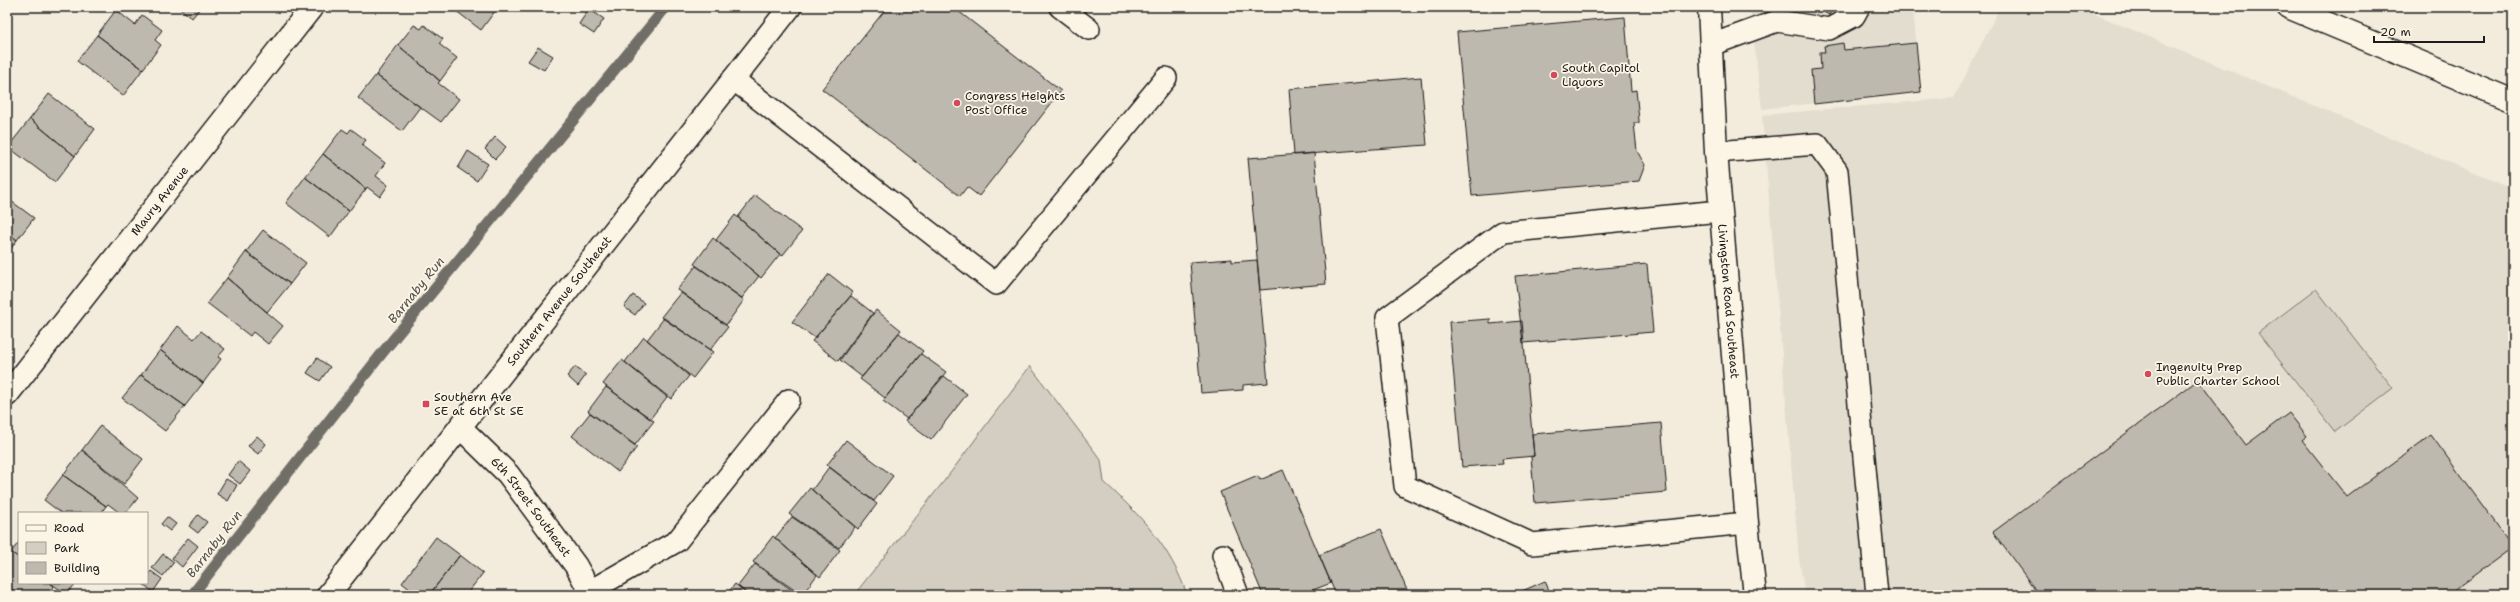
<svg xmlns="http://www.w3.org/2000/svg" width="2520" height="602" font-family="'Shantell Sans',sans-serif">
  <rect width="100%" height="100%" fill="#f3ecdd"/>
  <filter id="ink" filterUnits="userSpaceOnUse"><feTurbulence type="fractalNoise" baseFrequency=".025" numOctaves="2"/><feDisplacementMap in="SourceGraphic" scale="8" xChannelSelector="R" yChannelSelector="G"/><feConvolveMatrix kernelMatrix="1 2 1 2 8 2 1 2 1" color-interpolation-filters="sRGB"/></filter>
  <g filter="url(#ink)">
    <!-- built -->
    <path fill="#e3ddcf" d="M1750 7H1913L1921 92 1762 109Z
      M2000 7H2078L2513 189V595H1805L1799 559 1762 115 1954 98Z"/>
    <!-- green -->
    <path fill="#d3cec1" stroke="#78756e" d="M2316 289 2393 388 2335 432 2258 333Z
      M1030 366 1101 460 1104 482C1140 515 1171 547 1187 595H854L948 476Z"/>
    <g fill="none" stroke-linecap="round" stroke-linejoin="round">
      <!-- stream -->
      <path stroke="#716e68" stroke-width="11" d="M192 595 383 352 666 7"/>
    </g>
    <!-- building -->
    <path fill="#beb9ae" stroke="#1c1c1c" d="M178 7H201L192 18Z
      M451 7H498L481 30Z
      M881 7H953L1061 91 979 196 967 187 960 196 822 89 885 10Z
      M1815 7H1834L1829 15Z
      M589 9 604 19 594 34 579 24Z
      M116 10 135 25 142 15 162 30 155 40 161 45 143 69 97 35Z
      M1625 17 1631 91 1636 90 1639 120V123H1634L1637 151 1645 165 1639 181 1472 196 1457 32Z
      M414 25 421 29 424 25 443 39 439 44 457 58 440 81 398 45Z
      M97 35 143 69 123 96 77 61Z
      M1843 43 1844 50 1916 43 1921 92 1814 104 1811 70 1821 69 1820 52H1825L1824 46Z
      M398 45 440 81 438 83 459 99 441 122 376 75Z
      M538 47 553 56 544 70 528 61Z
      M376 75 420 107 402 131 358 98Z
      M1421 77 1427 145 1294 155 1289 89Z
      M49 94 95 129 75 156 30 119Z
      M30 119 75 156 55 182 8 147Z
      M342 129 348 133 351 129 366 140 362 145 385 163 376 176 388 185 380 197 367 187 366 189 323 154Z
      M495 137 506 147 495 159 485 149Z
      M468 151 488 164 477 181 458 168Z
      M1314 153 1326 284 1260 290 1248 158Z
      M323 154 366 189 349 211 305 177Z
      M305 177 349 211 330 237 286 203Z
      M755 195 802 231 782 256 738 217Z
      M7 198 34 218 17 240 7 232Z
      M735 215 780 254 761 278 716 240Z
      M263 230 306 263 290 284 246 252Z
      M7 232 17 240 7 254Z
      M713 238 759 276 742 298 694 264Z
      M246 252 290 284 267 312 227 278Z
      M1232 259V262L1257 260 1268 383 1243 385V390L1201 393 1190 262Z
      M1647 264 1653 332 1523 343 1515 276Z
      M696 266 744 300 726 325 677 290Z
      M829 274 853 293 815 338 792 322Z
      M227 278 283 326 268 344 253 332 250 336 207 303Z
      M681 292 728 327 710 350 661 317Z
      M633 295 644 303 635 315 624 307Z
      M851 296 873 313 838 361 812 341Z
      M876 310 901 330 862 377 840 360Z
      M664 318 713 352 693 378 647 340Z
      M1490 319V324L1522 321 1534 456 1502 459 1503 464 1462 467 1449 322Z
      M178 326 194 339 201 331 225 349 218 357 221 359 203 383 160 350Z
      M899 333 923 351 885 398 860 379Z
      M644 337 689 376 671 399 625 362Z
      M160 350 203 383 185 406 141 375Z
      M921 354 946 372 907 419 883 401Z
      M317 358 330 367 320 381 307 373Z
      M622 360 667 397 650 419 603 384Z
      M575 367 586 375 578 386 567 376Z
      M141 375 185 406 165 431 122 398Z
      M944 376 967 394 931 440 905 421Z
      M2198 380 2246 445 2289 413 2307 436 2302 440 2347 497 2431 435 2513 547 2448 595H2039L1993 532Z
      M606 387 654 421 635 445 588 411Z
      M590 413 637 447 618 472 572 436Z
      M1661 423 1667 492 1535 503 1531 457 1534 456 1532 434Z
      M100 426 143 459 124 484 82 450Z
      M257 436 266 444 258 454 248 446Z
      M846 440 893 476 874 501 827 465Z
      M82 450 138 498 126 513H120L108 504 106 506 63 475Z
      M238 461 250 471 240 484 228 475Z
      M829 467 877 504 858 529 812 490Z
      M1283 470 1331 583 1308 592V595H1263L1220 492 1258 476 1260 480Z
      M63 475 106 506 101 513H61L44 500Z
      M226 479 237 485 228 501 217 494Z
      M810 488 855 527 839 548 789 514Z
      M198 515 207 522 198 533 189 526Z
      M167 517 176 524 170 531 161 524Z
      M792 517 840 550 820 577 775 538Z
      M1381 529 1409 595H1336L1319 555Z
      M773 536 817 575 802 595 753 562Z
      M436 537 460 555 429 595H417L402 583Z
      M188 538 198 546 182 567 172 558Z
      M19 542V558L11 552Z
      M11 552 19 558V583H50L54 586 47 595H18L7 586V558Z
      M163 554 174 562 163 576 152 568Z
      M460 555 483 573 466 595H429Z
      M755 564 799 595H748L738 586Z
      M151 571 162 579 153 592 142 583H147V576Z
      M1545 581 1551 595H1513Z
      M50 583H76L67 594Z
      M735 584 738 586 748 595H726Z
      M7 586 18 595H7Z"/>
    <g fill="none" stroke-linecap="round" stroke-linejoin="round">
      <defs>
        <path id="lane" d="M1060 7 1089 29
          M1711 45 1777 21 1829 29 1854 16 1859 7
          M733 79 996 284 1166 78
          M1716 152 1817 144 1837 171 1877 595
          M1720 211 1503 232 1387 318 1405 486 1532 544 1747 523
          M1223 555 1238 595
          M590 591 677 541 789 400"/>
        <g id="street">
          <path id="s1" d="M7 395 312 7"/>
        </g>
        <g id="secondary">
          <path id="s2" d="M1709 7 1716 152 1747 523 1755 595"/>
          <path id="s3" d="M460 427 508 474 576 566 592 595"/>
          <path id="s4" d="M328 595 790 7"/>
        </g>
        <path id="primary" d="M2288 7 2513 101"/>
      </defs>
      <!-- lane casing -->
      <use href="#lane" stroke="#1c1c1c" stroke-width="24"/>
      <!-- street casing -->
      <use href="#street" stroke="#1c1c1c" stroke-width="25"/>
      <!-- secondary casing -->
      <use href="#secondary" stroke="#1c1c1c" stroke-width="25"/>
      <!-- primary casing -->
      <use href="#primary" stroke="#1c1c1c" stroke-width="25"/>
      <!-- lane -->
      <use href="#lane" stroke="#fcf5e5" stroke-width="21"/>
      <!-- street -->
      <use href="#street" stroke="#fcf5e5" stroke-width="22"/>
      <!-- secondary -->
      <use href="#secondary" stroke="#fcf5e5" stroke-width="22"/>
      <!-- primary -->
      <use href="#primary" stroke="#fcf5e5" stroke-width="22"/>
    </g>
  </g>
  <!-- markers -->
  <g fill="#d1495b" stroke="#fcf5e5" stroke-width="1.5">
    <circle cx="1554" cy="75" r="4"/>
    <circle cx="957" cy="103" r="4"/>
    <circle cx="2148" cy="374" r="4"/>
    <rect x="422" y="400" width="8" height="8" rx="2"/>
  </g>
  <g text-anchor="middle" dominant-baseline="central" stroke-width="3.5" stroke-linejoin="round" paint-order="stroke">
    <!-- poi labels -->
    <g font-size="12" fill="#1c1c1c" stroke="#fcf5e5" text-anchor="start">
      <text x="1562" y="68">South Capitol<tspan x="1562" dy="14">Liquors</tspan></text>
      <text x="965" y="96">Congress Heights<tspan x="965" dy="14">Post Office</tspan></text>
      <text x="2156" y="367">Ingenuity Prep<tspan x="2156" dy="14">Public Charter School</tspan></text>
      <text x="434" y="397">Southern Ave<tspan x="434" dy="14">SE at 6th St SE</tspan></text>
    </g>
    <!-- street labels -->
    <g font-size="12" fill="#1c1c1c" stroke="#fcf5e5">
      <text stroke="none"><textPath href="#s1" startOffset="247">Maury Avenue</textPath></text>
      <text stroke="none"><textPath href="#s4" startOffset="374">Southern Avenue Southeast</textPath></text>
      <text stroke="none"><textPath href="#s2" startOffset="295">Livingston Road Southeast</textPath></text>
      <text stroke="none"><textPath href="#s3" startOffset="107">6th Street Southeast</textPath></text>
    </g>
    <!-- water labels -->
    <g font-size="13" font-style="italic" fill="#55534f" stroke="#fcf5e5">
      <text transform="translate(416 290) rotate(-51)">Barnaby Run</text>
      <text transform="translate(214 544) rotate(-52)">Barnaby Run</text>
    </g>
  </g>
  <!-- margin -->
  <rect width="2520" height="602" fill="none" stroke="#fcf5e5" stroke-width="24"/>
  <rect x="12" y="12" width="2496" height="578" fill="none" stroke="#1c1c1c" stroke-width="1.5" filter="url(#ink)"/>
  <!-- legend -->
  <rect x="18" y="512" width="130" height="72" fill="#fcf5e5" stroke="#a29e95"/>
  <rect x="26" y="525" width="20" height="6" fill="#fcf5e5" stroke="#a29e95"/>
  <text x="54" y="532" font-size="12" fill="#1c1c1c">Road</text>
  <rect x="26" y="542" width="20" height="12" fill="#d3cec1" stroke="#a29e95"/>
  <text x="54" y="552" font-size="12" fill="#1c1c1c">Park</text>
  <rect x="26" y="562" width="20" height="12" fill="#beb9ae" stroke="#a29e95"/>
  <text x="54" y="572" font-size="12" fill="#1c1c1c">Building</text>
  <!-- scale -->
  <path d="M2374 36v6h110v-6" fill="none" stroke="#1c1c1c" stroke-width="2"/>
  <text x="2380" y="36" font-size="12" fill="#1c1c1c" stroke="#fcf5e5" stroke-width="3" paint-order="stroke">20 m</text>
</svg>
